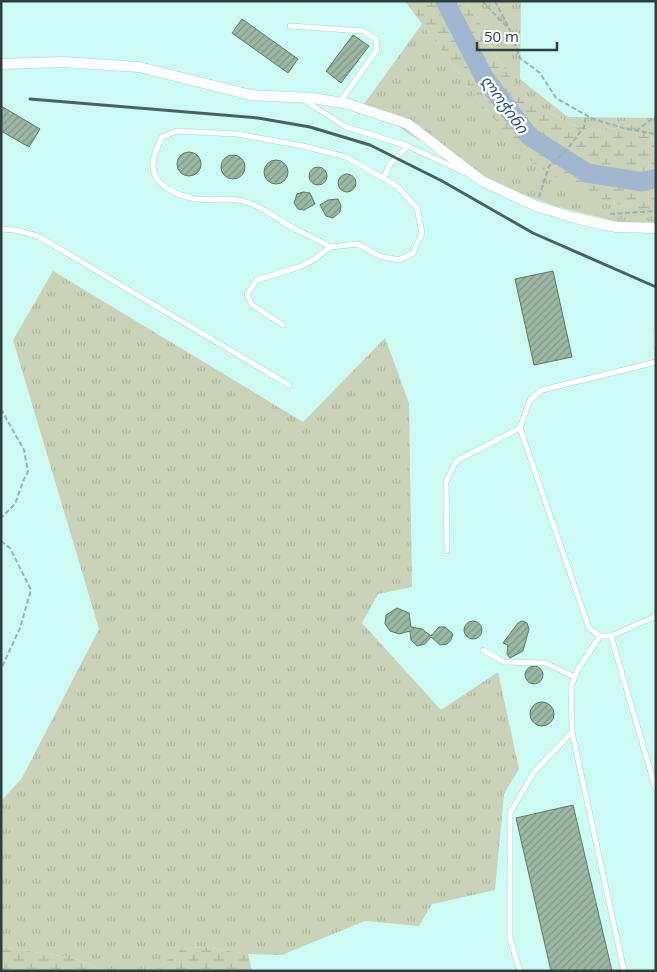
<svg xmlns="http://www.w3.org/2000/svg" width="657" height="972" font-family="'Open Sans','Noto Sans Georgian',sans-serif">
  <defs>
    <pattern id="grass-tufts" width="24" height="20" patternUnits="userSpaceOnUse" patternTransform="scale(1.25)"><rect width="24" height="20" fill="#cad2b8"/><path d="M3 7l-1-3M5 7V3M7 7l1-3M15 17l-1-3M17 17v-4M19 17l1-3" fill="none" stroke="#aeb59f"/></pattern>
    <pattern id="wetland-marsh" width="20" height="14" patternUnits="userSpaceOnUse" patternTransform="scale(1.25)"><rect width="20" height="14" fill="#cad2b8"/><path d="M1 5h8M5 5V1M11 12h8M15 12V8" fill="none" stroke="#aeb59f"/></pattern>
    <pattern id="building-hatch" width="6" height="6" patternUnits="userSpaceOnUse" patternTransform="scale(1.25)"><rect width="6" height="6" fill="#9cb8a3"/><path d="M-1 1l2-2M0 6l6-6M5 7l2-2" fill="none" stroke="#809786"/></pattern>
  </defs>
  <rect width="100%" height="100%" fill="#ccfbf3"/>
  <!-- grass -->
  <path fill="url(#grass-tufts)" d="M465 1H521L520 79 568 117 656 118V143L636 124 601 131 572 125 536 105 517 87 494 53 484 28Z
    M422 24 486 110 590 198 656 214V222H618L555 206 504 187 414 137 364 104Z
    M53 271 303 422 385 338 409 403 412 587 378 594 362 623 441 710 498 672 519 769 504 794 495 890 432 904 419 926 365 921 282 955 248 954 204 947 182 949 153 971H103L74 958 1 947V801L22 778 99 629 13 340Z"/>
  <!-- wetland -->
  <path fill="url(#wetland-marsh)" d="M405 1H465L484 28 494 53 517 87 536 105 572 125 601 131 636 124 656 143V214L590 198 533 163 486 110Z
    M1 947 74 958 103 971H1Z
    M204 947 248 954 252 971H153L182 949Z"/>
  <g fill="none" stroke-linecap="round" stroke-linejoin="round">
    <!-- river -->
    <path stroke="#a0b8cf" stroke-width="19" d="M445 1 484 77 529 136 587 173 643 182 656 178"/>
  </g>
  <!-- building -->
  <path fill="url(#building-hatch)" stroke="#5c7a64" d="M242 19 298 59 288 73 232 33Z
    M353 35 369 46 341 83 326 71Z
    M1 106 40 129 29 147 1 131Z
    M177 164a12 12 0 1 1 24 0a12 12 0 1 1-24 0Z
    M221 167a12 12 0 1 1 24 0a12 12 0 1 1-24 0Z
    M264 172a12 12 0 1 1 24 0a12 12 0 1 1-24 0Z
    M309 176a9 9 0 1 1 18 0a9 9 0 1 1-18 0Z
    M338 183a9 9 0 1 1 18 0a9 9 0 1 1-18 0Z
    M303 192 310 193 315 204 304 210 298 209 294 203 297 194Z
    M338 199 341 206 340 212 333 218 326 216 320 205 328 200Z
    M553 271 572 357 534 365 515 279Z
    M397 608 409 613 411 627 422 629 431 636 439 627H445L453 634 451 640 447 644 440 645 431 637 425 644 417 646 411 640 410 631 399 634 390 631 385 624 386 615Z
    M464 630a9 9 0 1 1 18 0a9 9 0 1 1-18 0Z
    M522 621 527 623 529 629 523 651 510 658 507 654 508 645 503 643 518 623Z
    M525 675a9 9 0 1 1 18 0a9 9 0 1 1-18 0Z
    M530 714a12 12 0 1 1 24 0a12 12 0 1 1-24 0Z
    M573 805 612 971H551L516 818Z"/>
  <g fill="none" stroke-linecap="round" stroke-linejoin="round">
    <defs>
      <path id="service" d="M290 26 363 31 376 39 377 50 340 102
        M304 100 346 127 408 146 466 173
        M384 177 390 164 408 146
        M1 229 15 230 38 236 289 385
        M283 325 252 305 247 294 257 280 299 267 313 260 330 247 358 244 379 256 399 260 413 253 422 233 417 208 397 186 346 157 303 146 237 134 177 131 162 137C158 146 152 157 153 167 154 186 179 196 196 199 214 201 232 196 249 203 266 209 277 219 293 228 305 234 318 239 330 247
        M656 330V346
        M656 362 542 390 530 400 520 428 589 628 600 636H611L656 616
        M447 551 446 482 456 461 520 428
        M600 636 578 669 571 686 572 732 624 971
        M611 636 656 790
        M483 650 504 662 545 663 575 677
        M520 971 510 939V813L534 772 572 732"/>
      <path id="minor" d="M1 64 63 62 139 67 251 95 313 98 348 104 408 124 482 181 536 206 575 218 616 227 656 228"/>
    </defs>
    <!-- service casing -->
    <use href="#service" stroke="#a5d2cb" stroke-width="6"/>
    <!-- minor casing -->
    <use href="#minor" stroke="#a5d2cb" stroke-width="11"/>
    <!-- path -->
    <path stroke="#92b7b1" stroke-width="2" stroke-dasharray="5 2.5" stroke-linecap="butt" d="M482 1 508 28
      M495 1 510 30 520 58 540 73 556 98 593 119 627 129 656 134
      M636 131 656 116
      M539 197 549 166 566 151 584 127 586 115
      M610 214 656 211
      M1 409 24 450 28 472 24 479 15 504 1 518
      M1 541 10 548 31 590 20 628 1 669"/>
    <!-- service -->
    <use href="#service" stroke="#fff" stroke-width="5"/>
    <!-- minor -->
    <use href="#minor" stroke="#fff" stroke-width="10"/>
    <!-- rail -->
    <path stroke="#49615d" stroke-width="3" d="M30 99 258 118 310 127 370 145 442 181 533 233 656 287"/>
  </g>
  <g text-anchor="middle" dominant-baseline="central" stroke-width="4.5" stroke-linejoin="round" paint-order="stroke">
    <!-- water labels -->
    <g font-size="16" font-style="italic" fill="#2b5375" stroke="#fdfdfd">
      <text transform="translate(505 104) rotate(54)">ლოჭინი</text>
    </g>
  </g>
  <!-- border -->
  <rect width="657" height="972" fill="none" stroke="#2d403d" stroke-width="5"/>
  <!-- scale -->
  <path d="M477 42v8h80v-8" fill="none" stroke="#2d403d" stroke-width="2.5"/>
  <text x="484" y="42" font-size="15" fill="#2d403d" stroke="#fdfdfd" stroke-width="4" paint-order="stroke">50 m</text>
</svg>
